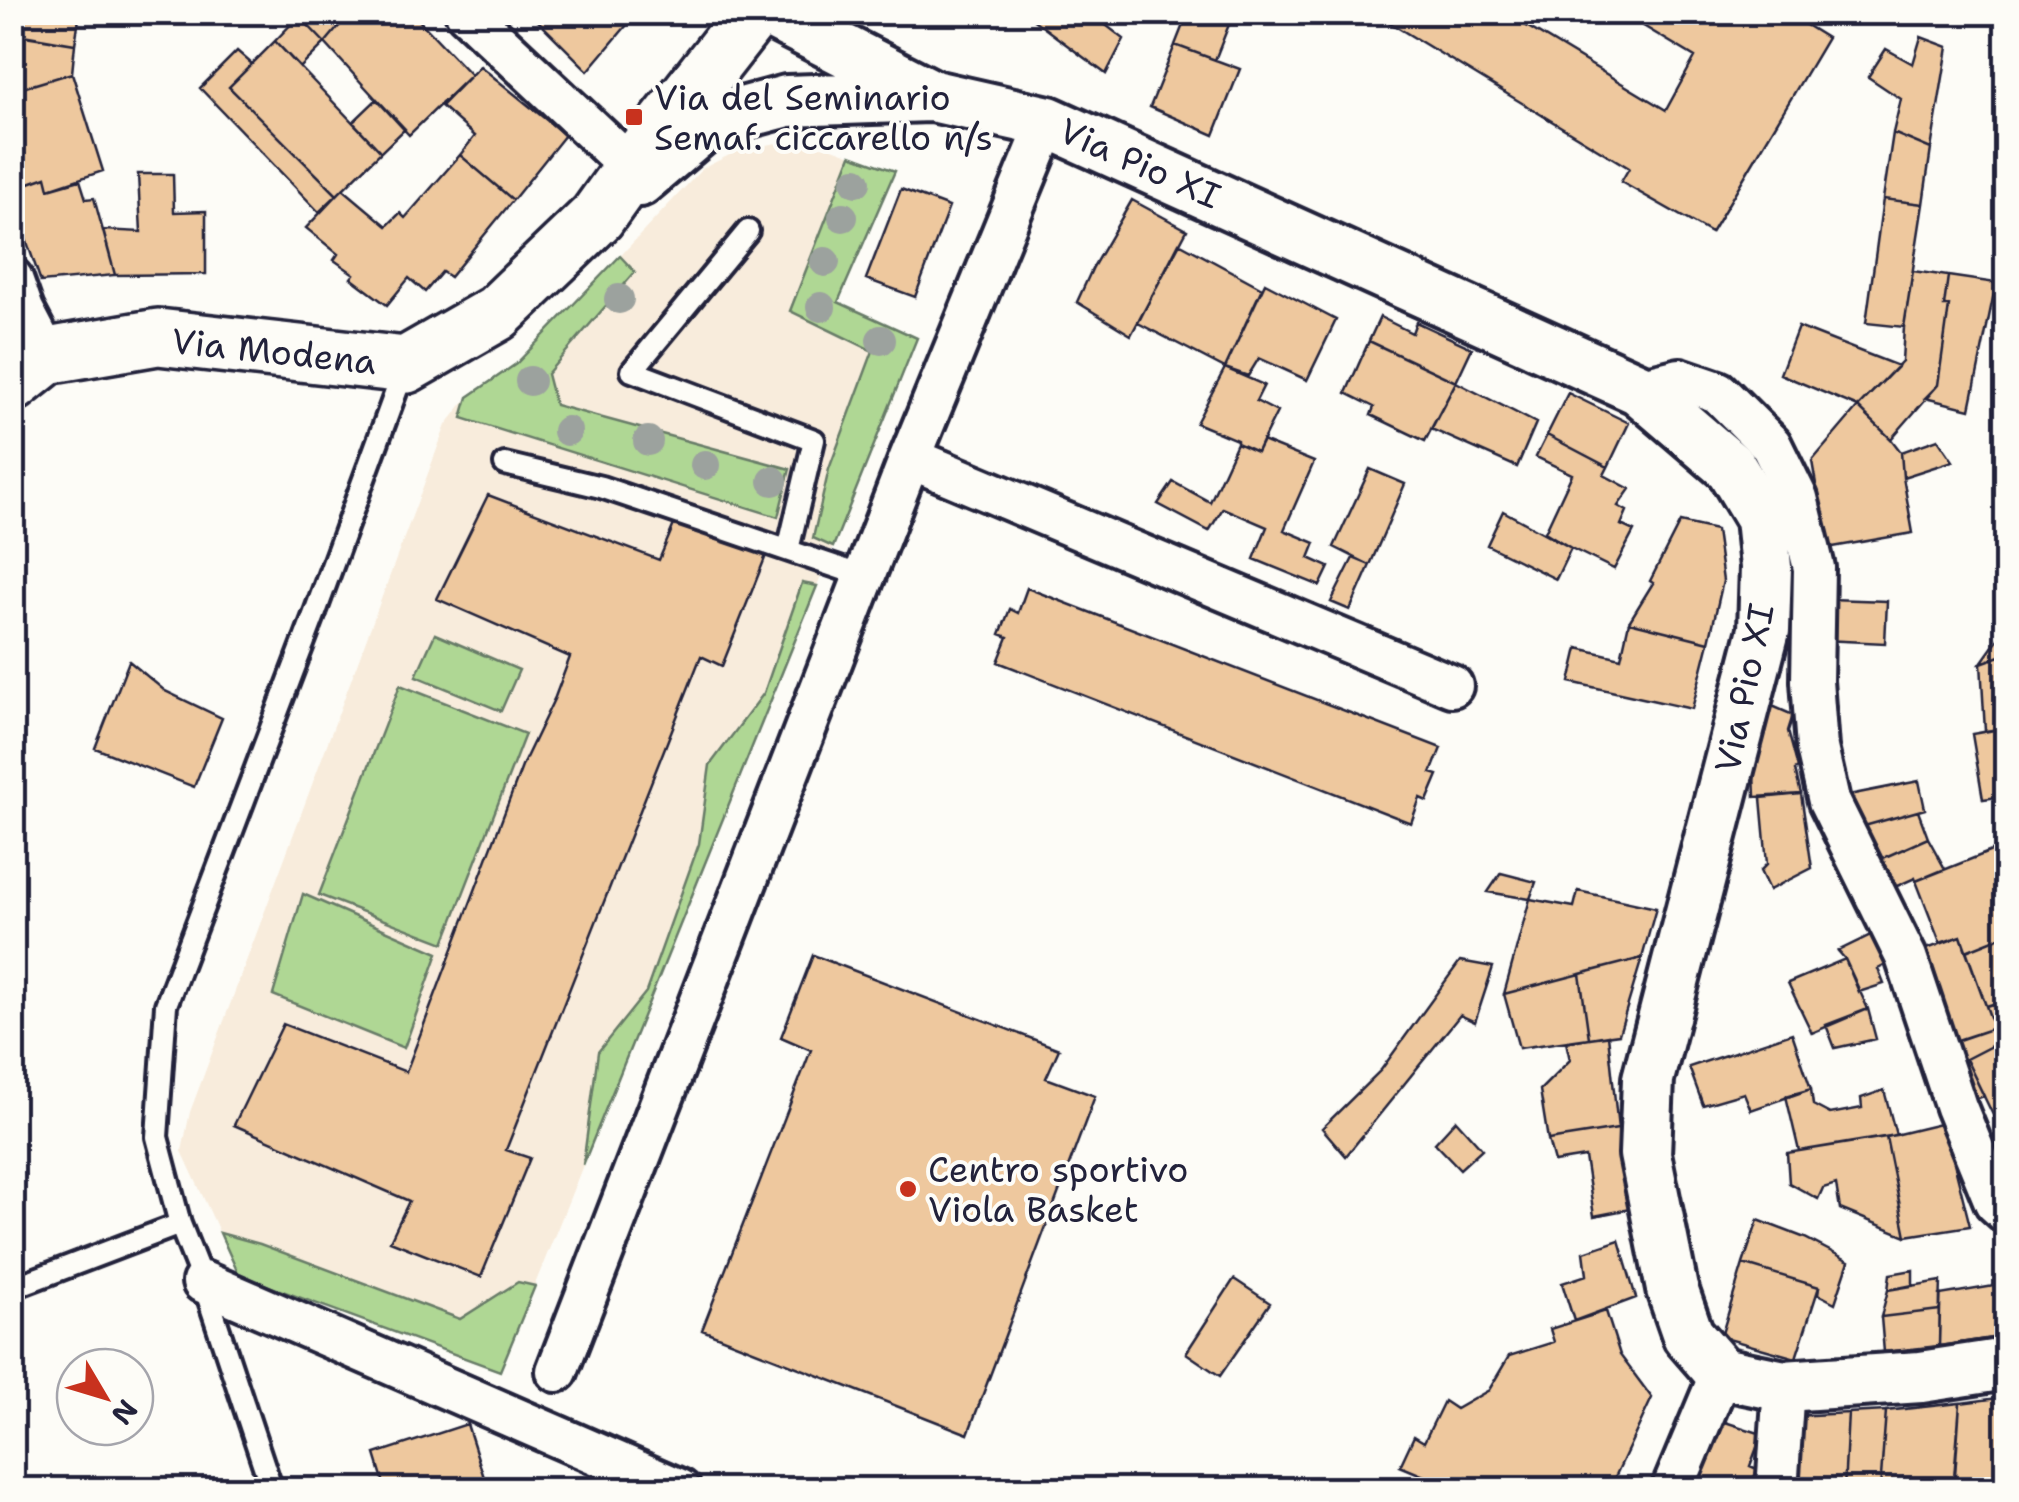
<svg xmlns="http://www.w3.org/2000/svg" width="2019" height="1502" font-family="'Shantell Sans',sans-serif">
  <rect width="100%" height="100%" fill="#fdfcf7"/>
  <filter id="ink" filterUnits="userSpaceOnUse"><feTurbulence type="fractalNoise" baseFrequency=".01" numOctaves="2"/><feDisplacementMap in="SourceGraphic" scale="20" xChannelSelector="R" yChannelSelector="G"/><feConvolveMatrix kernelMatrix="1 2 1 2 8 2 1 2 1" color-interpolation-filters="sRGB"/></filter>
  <g filter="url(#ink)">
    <!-- built -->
    <path fill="#f8ecdc" d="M781 142 830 147 895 171 838 302 917 338 500 1371 239 1275 182 1151 190 1112 446 425 468 397 516 364 562 318 702 169 735 152Z"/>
    <!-- green -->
    <path fill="#afd794" stroke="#687c68" stroke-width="2.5" d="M851 155 895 171 838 302 917 338 833 547 813 538 829 469 873 351 790 311Z
      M620 256 635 272 547 374 555 405 790 469 778 517 462 418 468 397 516 364Z
      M802 583 817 586 583 1165 598 1052 646 992 699 844 710 765 764 693Z
      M435 634 519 670 501 711 416 676Z
      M400 685 525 734 444 943 319 895Z
      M303 894 438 953 404 1048 273 995Z
      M220 1233 260 1244 460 1319 518 1282 535 1286 500 1371 239 1275Z"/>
    <!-- building -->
    <path fill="#eec89e" stroke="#22223b" stroke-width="2.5" d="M12 12H80L75 44 12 34Z
      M351 12H411L471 75 409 135 325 43Z
      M351 12 325 43 299 16 302 12Z
      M529 12H638L588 71Z
      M1035 12H1089L1124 39 1106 74 1031 18Z
      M1188 12H1206L1230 22 1215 60 1175 45Z
      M1372 12H1526L1520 22 1666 110 1695 57 1620 12H1785L1827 38 1711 233 1621 182 1629 168Z
      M299 16 325 43 300 68 275 41Z
      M12 34H17L19 89 12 91Z
      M17 34 75 44 72 73 19 89Z
      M1921 37 1948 47 1931 149 1893 133 1901 99 1868 77 1886 49 1913 64Z
      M275 41 381 152 337 195 229 87Z
      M1175 45 1240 69 1214 135 1150 107Z
      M237 51 252 64 229 87 337 195 319 212 200 88Z
      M480 66 565 135 513 200 460 155 475 136 441 106Z
      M72 73 103 171 49 189 46 177 12 189V91Z
      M377 99 405 129 381 152 353 122Z
      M1893 133 1931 149 1923 204 1883 199Z
      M460 155 513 200 450 277 442 272 425 292 409 278 387 305 351 278 354 274 334 260 338 254 306 228 343 189 387 226 400 213 405 218Z
      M138 174H173L174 212 206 211V274L115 275 103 230 141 232Z
      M46 177 49 189 80 180 86 199 94 198 115 275 41 282 12 199V189Z
      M901 189 949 207 915 297 866 279Z
      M1883 199 1923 204 1904 327 1866 323Z
      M1132 200 1187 230 1131 335 1077 302 1093 267Z
      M1179 243 1262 288 1225 368 1138 323Z
      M1913 271 1948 276 1944 306H1949L1938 385 1891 439 1858 407 1902 361 1904 327Z
      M1948 276 1996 283 1970 409 1925 398 1938 385 1949 306H1944Z
      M1265 283 1336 320 1307 380 1259 358 1248 376 1225 368Z
      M1380 317 1412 333 1416 322 1472 348 1456 382 1369 341Z
      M1798 327 1898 366 1858 407 1780 374Z
      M1369 341 1456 382 1425 441 1371 415 1374 407 1346 393Z
      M1225 368 1264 385 1256 401 1277 412 1257 452 1237 443V440L1196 423Z
      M1456 382 1536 423 1517 467 1431 429Z
      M1568 393 1629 423 1608 467 1547 435Z
      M1858 407 1891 439 1901 452 1903 477 1913 533 1827 548 1812 461Z
      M1547 435 1608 467 1604 475 1630 489 1618 506 1627 511 1621 525 1634 531 1614 569 1571 548 1545 532 1572 474 1536 457Z
      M1938 439 1953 461 1903 477 1901 452Z
      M1262 441 1314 462 1284 530 1315 543 1309 558 1329 567 1320 586 1254 559 1267 527 1223 508 1209 531 1158 504 1173 482 1210 502 1237 443 1257 452Z
      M1370 469 1405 484 1370 565 1334 547Z
      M488 495 659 560 678 515 769 548 722 666 701 656 506 1150 530 1158 481 1277 390 1241 409 1201 234 1125 283 1024 406 1072 523 764 555 697 570 657 437 599Z
      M1503 511 1571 548 1556 579 1487 545Z
      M1680 522 1716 530 1723 581 1709 642 1629 622 1653 583 1650 581Z
      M1353 558 1370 565 1350 610 1331 602Z
      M1027 588 1441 748 1431 773 1438 775 1427 801 1420 798 1411 823 998 662 1008 637 1000 634 1010 609 1018 613Z
      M1829 599 1887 601 1885 643 1823 640Z
      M1629 622 1709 642 1692 709 1570 682 1578 648 1621 658Z
      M2003 632 2006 633V654L1981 663Z
      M2006 654V728L1985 731 1981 663Z
      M129 661 165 691 222 718 194 787 95 748Z
      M1770 705 1793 715 1788 731 1798 768 1795 770 1801 794 1755 797 1754 772Z
      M2006 728V796L1983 799 1972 734Z
      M1919 781 1925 809 1857 828 1839 797Z
      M1801 794 1812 868 1769 890 1760 871 1767 864 1761 798Z
      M1918 811 1928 838 1874 862 1857 828Z
      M1928 838 1945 869 1916 881 1915 878 1888 890 1874 862Z
      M1994 850 2004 883 2006 882V935L1966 951 1961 936 1940 943 1916 881Z
      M1501 873 1536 882 1530 899 1488 892Z
      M1578 891 1656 908 1642 958 1504 994 1530 899 1574 907Z
      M1877 932 1893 961 1878 969 1884 984 1859 992 1845 959 1838 951Z
      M2006 935V972L2002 973 2006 983V1000L1986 1006 1966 951Z
      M1961 936 1994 1028 1956 1041 1919 952Z
      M813 955 1059 1049 1046 1078 1095 1096 968 1434 702 1330 811 1050 781 1037Z
      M1642 958 1619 1034 1589 1038 1580 974Z
      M1845 959 1868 1009 1812 1033 1788 983Z
      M1460 961 1493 967 1475 1022 1460 1015 1346 1156 1322 1128 1381 1070Z
      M1580 974 1589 1038 1519 1048 1504 994Z
      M2006 1000V1052L2001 1041 1966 1059 1984 1096 1968 1102 1942 1045 1994 1028 1986 1006Z
      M1868 1009 1876 1039 1835 1048 1826 1025Z
      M1792 1033 1811 1089 1751 1110 1744 1093 1703 1105 1689 1067Z
      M1608 1035 1618 1129 1548 1140 1540 1090 1570 1060 1566 1042Z
      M2001 1041 2006 1052V1142L1966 1059Z
      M1811 1089 1813 1105 1830 1114 1862 1108 1861 1098 1884 1090 1896 1135 1799 1151 1786 1096Z
      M1456 1120 1482 1149 1460 1169 1435 1143Z
      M1944 1123 1970 1226 1906 1236 1886 1137Z
      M1618 1129 1630 1209 1594 1216 1585 1157 1554 1162 1548 1140Z
      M1886 1137 1906 1236 1840 1209 1836 1184 1823 1188 1818 1199 1789 1183 1787 1153Z
      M1758 1220 1805 1238 1849 1261 1835 1303 1818 1294 1819 1287 1743 1264Z
      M1619 1240 1636 1298 1574 1321 1562 1283 1587 1275 1584 1252Z
      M1743 1264 1819 1287 1796 1358 1721 1337Z
      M1913 1270V1285L1888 1290 1890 1274Z
      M1234 1279 1270 1303 1220 1376 1186 1353Z
      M1941 1281 1940 1310 1881 1317 1888 1290Z
      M2006 1284V1336L1939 1346 1940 1295Z
      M1940 1310 1939 1346 1884 1352 1881 1317Z
      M1606 1311 1620 1355 1652 1398 1609 1490H1496L1467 1477 1461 1490H1432L1436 1481 1400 1466 1414 1436 1424 1442 1444 1401 1456 1409 1489 1390 1509 1356 1554 1342 1550 1329Z
      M2006 1397V1488L2000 1489Z
      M2006 1397 2000 1489 1954 1490 1960 1403Z
      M1960 1403 1954 1478 1909 1480 1908 1490H1880L1886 1411Z
      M1886 1411 1880 1490H1844L1848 1413Z
      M1848 1413 1844 1490H1788L1795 1416Z
      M1722 1421 1762 1434 1750 1466 1757 1469 1750 1490H1696Z
      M467 1424 488 1490H386L375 1454Z"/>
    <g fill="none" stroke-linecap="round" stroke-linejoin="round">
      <defs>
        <path id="service" d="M748 231 632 371 814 440 788 550
          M505 464 601 487 866 577
          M12 1288 180 1224
          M272 1490 203 1282 180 1224 157 1137 166 1005 316 610 405 367"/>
        <path id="minor" d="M466 12 632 168
          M12 279 23 310 47 356
          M1639 389 1680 379 1718 392 1771 445 1797 498 1814 568 1812 681 1817 748 1829 801 1906 957 1956 1107 1995 1202 2006 1212
          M910 458 1452 686
          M203 1282 680 1490
          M557 1371 910 458 1048 122
          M1672 1490 1721 1373
          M1777 1490 1784 1386"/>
        <path id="tertiary" d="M769 12 933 96 1048 122 1639 389 1731 468 1761 518 1766 567 1764 630 1648 1079 1645 1154 1672 1289 1688 1335 1721 1373 1784 1386 1921 1377 2006 1364
          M639 181 709 122 787 101 929 96"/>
        <path id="secondary" d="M12 384 47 356 158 337 406 365 497 313 597 217 632 168 754 12"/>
      </defs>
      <!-- service casing -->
      <use href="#service" stroke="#22223b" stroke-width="28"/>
      <!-- minor casing -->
      <use href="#minor" stroke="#22223b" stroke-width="48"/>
      <!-- tertiary casing -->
      <use href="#tertiary" stroke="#22223b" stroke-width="58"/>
      <!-- secondary casing -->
      <use href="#secondary" stroke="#22223b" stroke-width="62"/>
      <!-- service -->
      <use href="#service" stroke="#fdfcf7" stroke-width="20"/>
      <!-- minor -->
      <use href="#minor" stroke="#fdfcf7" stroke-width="40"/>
      <!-- tertiary -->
      <use href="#tertiary" stroke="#fdfcf7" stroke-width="50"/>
      <!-- secondary -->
      <use href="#secondary" stroke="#fdfcf7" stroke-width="55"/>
    </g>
    <!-- trees -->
    <g fill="#9ca29e">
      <circle cx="856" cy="182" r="15"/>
      <circle cx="843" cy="217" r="15"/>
      <circle cx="825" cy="262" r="15"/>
      <circle cx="619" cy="299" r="15"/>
      <circle cx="821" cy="307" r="15"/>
      <circle cx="881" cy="340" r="15"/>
      <circle cx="530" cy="381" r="15"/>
      <circle cx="567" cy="431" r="15"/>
      <circle cx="648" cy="441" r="15"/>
      <circle cx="705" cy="465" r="15"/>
      <circle cx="773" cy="481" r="15"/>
    </g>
  </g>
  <!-- markers -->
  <g fill="#c8321e" stroke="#fdfcf7" stroke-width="4">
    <rect x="624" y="107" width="20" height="20" rx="5"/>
    <circle cx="908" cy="1189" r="10"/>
  </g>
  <g text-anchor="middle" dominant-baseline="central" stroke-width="8" stroke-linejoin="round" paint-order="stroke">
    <!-- poi labels -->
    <g font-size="35" fill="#22223b" stroke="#fdfcf7" text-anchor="start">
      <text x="654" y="97">Via del Seminario<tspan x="654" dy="40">Semaf. ciccarello n/s</tspan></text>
      <text x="928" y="1169">Centro sportivo<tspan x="928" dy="40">Viola Basket</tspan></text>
    </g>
    <!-- street labels -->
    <g font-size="35" fill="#22223b" stroke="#fdfcf7">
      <text transform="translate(1140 163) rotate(24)">Via Pio XI</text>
      <text transform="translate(274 351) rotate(6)">Via Modena</text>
      <text transform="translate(1744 688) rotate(-78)">Via Pio XI</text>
    </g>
  </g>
  <!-- margin -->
  <rect width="2019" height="1502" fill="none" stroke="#fdfcf7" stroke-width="50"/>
  <rect x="25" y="25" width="1969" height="1452" fill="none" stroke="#22223b" stroke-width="4" filter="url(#ink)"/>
  <!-- north arrow -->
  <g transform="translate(105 1397) rotate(128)"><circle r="48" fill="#fdfcf7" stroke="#a5a5ac" stroke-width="2.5"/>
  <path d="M0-8L18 38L0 25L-18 38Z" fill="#c8321e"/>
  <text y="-15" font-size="28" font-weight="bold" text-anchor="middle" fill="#22223b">N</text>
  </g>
</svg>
